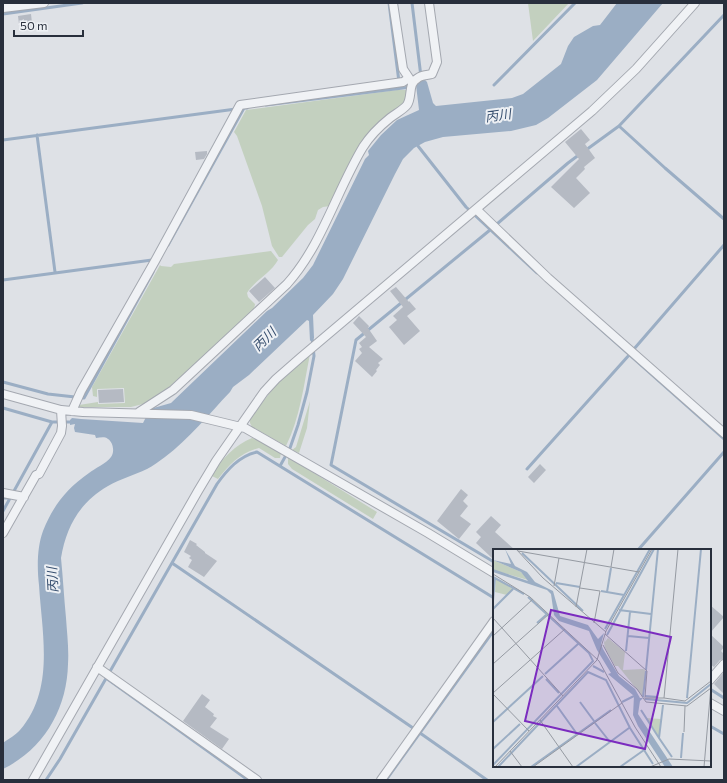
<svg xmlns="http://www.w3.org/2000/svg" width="727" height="783" font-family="Commissioner,'Noto Sans JP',sans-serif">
  <rect width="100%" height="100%" fill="#dee1e6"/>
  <!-- green -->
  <path fill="#c3d0bf" d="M528 3H569L533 41Z
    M397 90H408L406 99 401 107 378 124 330 206 323 207 318 210 315 219 308 225 282 257H279L272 246 262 206 237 136 234 132 246 110Z
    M271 251 278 260C270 274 255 280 247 293L248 297 255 304 254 310 159 397 147 403 131 407H78L79 405 98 402V404L125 403 124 388 97 389V397L93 396 92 387 160 265 161 266 171 267 174 264Z
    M310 354C304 384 300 418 286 446L252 427 250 423V418L279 381Z
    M310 401 307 428 299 453 292 450 296 447Z
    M252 438 258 440 281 453 280 458H275L259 448C240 453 230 464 218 479L212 476V474C221 460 236 444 252 438Z
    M288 457 377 512 373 519 292 469 288 464Z"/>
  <!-- water -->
  <path fill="#9baec4" d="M617 3H663L597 80 548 118 536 125 511 131 443 137 425 142 414 148 403 159 395 174 343 279 333 294 313 315 314 338 310 341 309 321 307 320 249 375 233 387 230 392C209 414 189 439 165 457 159 461 153 466 147 469 134 475 120 479 108 486 80 502 66 527 61 558 63 578 64 598 66 618 67 633 69 649 68 664 67 709 44 749 3 769V743C8 739 16 735 20 730 55 689 42 634 39 585 37 568 37 547 43 531 53 506 66 489 89 473 95 468 106 464 111 457 115 452 113 442 108 439 104 436 100 438 96 438L95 435 75 432 74 428 75 424 70 425V420L72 418 81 419 143 423 150 409 171 403 267 311 272 308 303 278 313 265 365 159 369 155 368 151 381 135 397 120 419 110 416 85 420 81 425 80 427 82 433 103 436 106 512 98 523 94 561 64 568 46 574 37 593 26 600 25Z"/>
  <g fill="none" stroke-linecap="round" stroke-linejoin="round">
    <!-- stream -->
    <path stroke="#9baec4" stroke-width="3" d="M389 3 399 82
      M412 3 422 85
      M3 14 82 3
      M494 85 575 3
      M266 105 411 87
      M619 126 665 168 724 219
      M37 135 55 272
      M3 140 236 109
      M418 146 466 207 537 273
      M586 150 619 126 724 15
      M168 245 244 108H247
      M3 280 152 260
      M588 318 724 439
      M634 349 724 245
      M3 382 48 394 84 398 153 272
      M3 408 52 422H73
      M290 448 298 425 307 392 314 356 312 337
      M280 466 285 457
      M527 469 630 354
      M3 498H10
      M3 511 52 422
      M638 550 724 452
      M494 562 331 465 356 340 490 230 568 163 580 154
      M172 563 413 728
      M106 678 248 780
      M710 689 724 698
      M710 726 724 734
      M420 733 487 780
      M46 780 60 759 217 484C227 470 239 456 257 452L494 598
      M386 780 494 630"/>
  </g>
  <!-- building -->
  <path fill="#b5bac3" d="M31 14 32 23 19 24 18 16Z
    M581 129 590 140 585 144 595 158 584 167 585 169 576 178 590 193 574 208 551 187 579 159 565 142Z
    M207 151V154L204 159 196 160 195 152Z
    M265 277 275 288 259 302 249 291Z
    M396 287 409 302V301L416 309 407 316 420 331 404 345 389 327 397 320 393 316 403 307 390 291Z
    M359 316 369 326 368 328 377 341 369 347 383 359 378 363 380 365 376 370 377 371 372 377 355 361 362 353 359 349 362 347 359 343 366 337 353 323Z
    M123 389 124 402 99 403 98 390Z
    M540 464 546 470 534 483 528 477Z
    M461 489 468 495 463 501 468 506 460 516 471 524 459 539 437 521Z
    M491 516 501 525 495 532 515 550H501L500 549 499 550H494V555L492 558 476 543 481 537 476 532Z
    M190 540 197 544 196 545 205 552V553L217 561 204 577 188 567 192 560 189 558 191 556 184 552Z
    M710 605 724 617 710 633Z
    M710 634 724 647 721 651 724 654V659L720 660 714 667 710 664Z
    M724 672V694L714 684Z
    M202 694 210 700 205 707 214 714 213 716 217 718 210 727 229 739 222 749 183 721Z"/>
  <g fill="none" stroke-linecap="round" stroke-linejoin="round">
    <defs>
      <path id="minor" d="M393 3 403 69 411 81
        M3 8 44 3
        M476 209 548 278 724 433
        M3 394 61 410 83 412 191 415 245 428 428 533 494 573
        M72 411 81 391 155 261 240 105 403 82 409 78
        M139 412 173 390 287 284C322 245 336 192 363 147 370 136 380 126 390 118 395 114 403 110 407 105 413 96 407 84 418 78 421 75 428 75 432 74L437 62 429 3
        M3 493 24 497
        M3 533 36 475 39 474 61 433 62 426 61 410
        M97 667 257 780
        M710 680 724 664
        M710 703 724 711
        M33 780 198 491 216 461 264 392 276 379 300 358 592 111 636 69 695 3
        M381 780 494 621"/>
    </defs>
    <!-- minor casing -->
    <use href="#minor" stroke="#a4a8b0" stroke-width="10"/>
    <!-- minor -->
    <use href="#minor" stroke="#f0f2f5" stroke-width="8"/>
  </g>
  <g text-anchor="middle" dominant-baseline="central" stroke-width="4" stroke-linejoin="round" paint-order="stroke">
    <!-- water labels -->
    <g font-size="13" font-style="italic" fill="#354d6d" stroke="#edf0f4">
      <text transform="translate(498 115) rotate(-8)">丙川</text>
      <text transform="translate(264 339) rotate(-44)">丙川</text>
      <text transform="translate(52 580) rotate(-93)">丙川</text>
    </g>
  </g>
  <!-- overview -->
  <g transform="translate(493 549)">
    <rect width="218" height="218" fill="#dee1e6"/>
    <path d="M0 11 28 23 35 31 0 21ZM3 30H4L20 40 14 46 2 43ZM113 86 112 93 115 89 132 103 130 121 150 120 153 122 150 148 125 117H122L112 99 111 94ZM153 169 168 170 166 188Z" fill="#c3d0bf"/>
    <path d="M12 0 22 17 34 23 42 33 60 42 67 67 95 76 105 90 111 84 108 95 110 100 126 127 142 140 147 149H150L147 152 145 165 180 218H172L145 177 140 166 141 147 115 125 118 124 104 101 96 82 66 72 61 66 58 45 54 41 0 23V20L35 32 28 23 0 11 18 15Z" fill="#9baec4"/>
    <path fill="none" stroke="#9baec4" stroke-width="2" d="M29 4 90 62M0 28 31 45M63 34 87 38M108 42 131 46M114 43 118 19M0 52 2 29M0 60 20 40M126 61 158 65M44 74 53 66M112 80 157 0M114 86 161 0M135 87 156 89M133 102 137 63M100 117 111 123M153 121 165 0M52 125 85 95M53 130 66 144M152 147 165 148M150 148 153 122M194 149 208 0M152 150 194 154 218 135M87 153 101 172M129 153 141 147M170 156 166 189 179 208M64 157 84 185M148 161 166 189M0 173 50 127M102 174 117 193M0 200 27 175M188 209 190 184M0 216 100 112 96 104 35 48M5 218 95 123 113 131 137 179 160 215M38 218 118 161M83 218 136 179M127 218 151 201"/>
    <path fill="none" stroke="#959aa2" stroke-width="1" d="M23 0 50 29 113 83M25 2 146 23M118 18 121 0M0 25 37 48 106 112 142 178 168 218M61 37 66 9M87 39 107 42 101 74M83 58 94 0M0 69 70 147M112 85 154 122 152 148M0 87 40 50M110 96 125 124 144 140 153 153 194 157 218 139M0 115 56 65M0 144 72 80M0 145 36 182M151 149H171L185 0M171 149 192 152 218 132M47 171 80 218M191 183 192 157M17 202 29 218M2 218 104 111 113 82 159 0M40 218 129 154M157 218 176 210 218 212M211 218 218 137"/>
    <path fill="#7b2cbf" fill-opacity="0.15" stroke="#7b2cbf" stroke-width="2" d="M58 61 178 88 152 200 32 172Z"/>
    <rect width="218" height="218" fill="none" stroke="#282f3c" stroke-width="2"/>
  </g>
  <!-- border -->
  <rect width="727" height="783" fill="none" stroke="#282f3c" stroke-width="8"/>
  <!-- scale -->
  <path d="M14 30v6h69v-6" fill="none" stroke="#282f3c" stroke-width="2"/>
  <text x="20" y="30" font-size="12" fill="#282f3c" stroke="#edf0f4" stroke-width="3" paint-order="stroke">50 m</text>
</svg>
